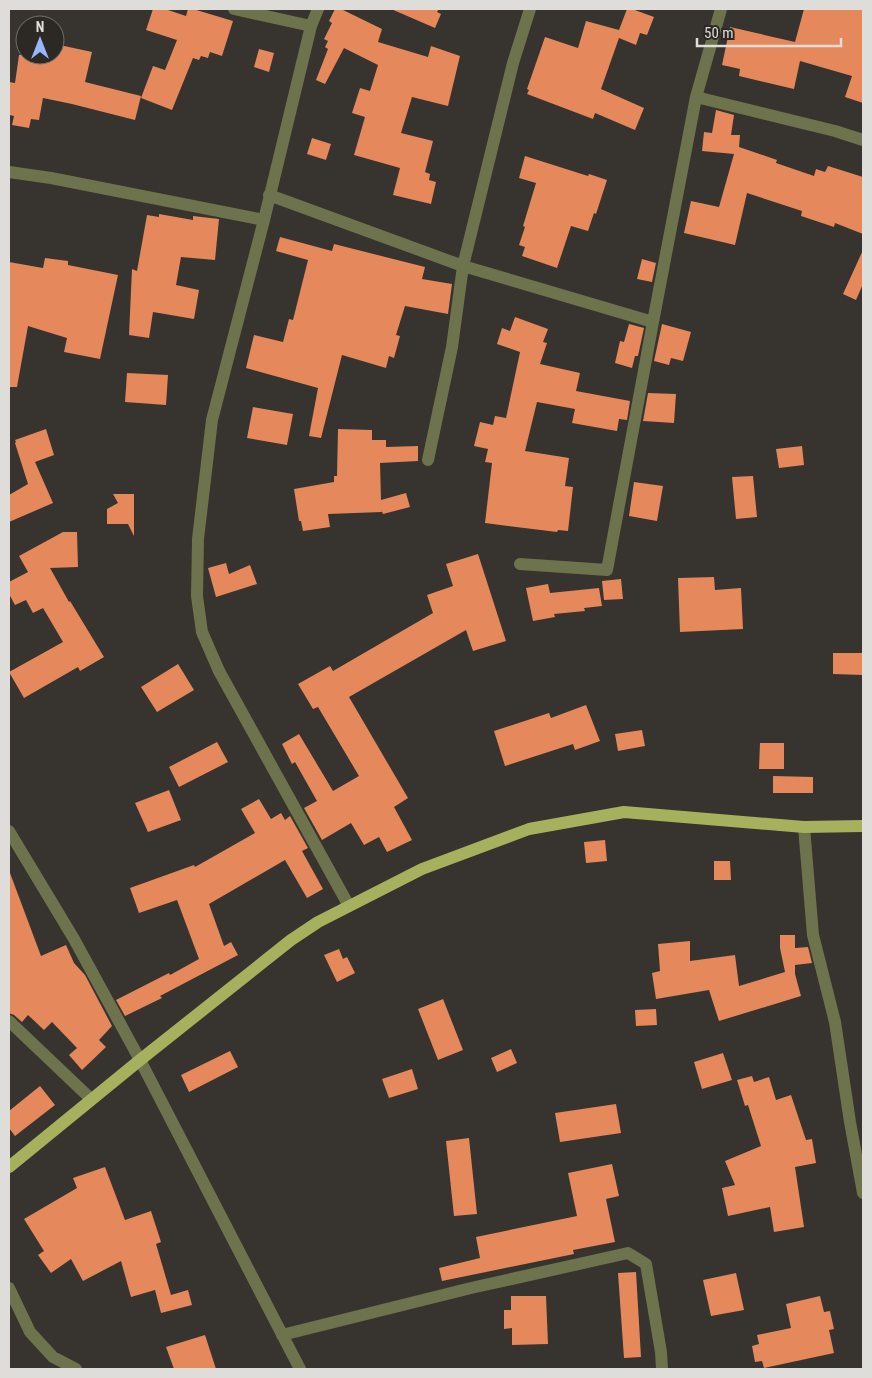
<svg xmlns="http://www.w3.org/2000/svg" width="872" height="1378" font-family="'Roboto Condensed',sans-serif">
  <rect width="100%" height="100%" fill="#37332e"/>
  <!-- building -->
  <path fill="#e5885c" d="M153 9H165L186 16 188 9H193L233 21 222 56 210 52 208 58 201 56 199 60 193 58 172 110 141 98 153 66 165 70 177 40 146 30Z
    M335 9H341L382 29 378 42 428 57 431 46 460 56 448 106 412 97 401 133 433 141 425 172 430 174 429 180 436 182 431 204 393 195 400 168 354 155 365 117 352 113 360 88 370 91 378 65 344 48 325 84 316 80 328 49 325 47 328 41 324 39 332 23 329 21Z
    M391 9H439L437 12 441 14 435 28Z
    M627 9H632L654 17 647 35 640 33 636 45 619 38 601 89 644 108 635 130 595 113 593 119 527 94 529 90 527 89 545 37 578 48 586 21 619 30Z
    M804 9H863V103L845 97 852 76 800 61 794 89 739 76 740 69 722 65 730 27 795 42Z
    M55 44 92 52 85 82 141 96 135 120 72 104 43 98 39 120 31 119 29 128 12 125 14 116 9 115V82L15 83 19 55H55Z
    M259 49 274 53 269 72 254 67Z
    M716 110 734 115 731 135H740L739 147 777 160 776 163 814 176 816 169 825 172 828 166 863 177V234L835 223 834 227 801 216 802 211 747 193 735 245 684 233 691 201 719 207 734 154 702 151 704 132 712 133Z
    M312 138 331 144 326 160 307 154Z
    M525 156 588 176 589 174 607 180 596 214 594 213 588 231 571 226 557 268 522 256 525 247 519 245 525 227 523 226 536 183 519 178Z
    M159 214 193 220V216L219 219 215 260 181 257 176 285 199 290 194 319 153 312 149 338 129 335 132 269 137 271 147 215 159 217Z
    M280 237 332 251 334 244 425 267 422 279 452 284 448 314 405 306 396 335 400 336 394 358 389 356 386 368 342 355 321 438 309 436 318 388 246 368 254 335 283 342 289 319 293 320 308 260 276 251Z
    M863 250V284L856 300 843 294Z
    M45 258 68 261V265L118 275 100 359 64 352 67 338 28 326 17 387H9V262L43 268Z
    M642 259 656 263 652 282 637 279Z
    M515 317 548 329 543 342 547 343 540 364 580 373 576 391 630 401 627 420 619 419 617 431 572 423 575 409 537 402 525 451 569 458 565 486 573 487 568 531 558 530 557 532 485 523 492 463 485 462 488 449 474 446 480 422 493 425 495 416 506 418 520 352 497 344 502 328 510 331Z
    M629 324 644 328 638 356H635L632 368 615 363 620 341 624 342Z
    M662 324 691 332 683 361 671 358 669 365 654 361Z
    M127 373 168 375 166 405 125 402Z
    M648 393 676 394 674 423 643 421Z
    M253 407 293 414 287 445 247 438Z
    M46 429 54 455 35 462 53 503 9 522V495L28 484 15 443 16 442 15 440Z
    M338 429 372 430V440H386V447L418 446V461L380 463 381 500 406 493 410 507 383 514 381 509 382 512 328 514 330 527 303 531 301 521H299L294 489 334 482V476H337Z
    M802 446 804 465 779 468 776 449Z
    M753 476 757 517 736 519 732 477Z
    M634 482 663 486 657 521 629 516Z
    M113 494H134V536L128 524H107V509L118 503Z
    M63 532H77L78 567 50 568 69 602 70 601 104 657 80 671 78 667 24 698 9 672 63 642 43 608 33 613 26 600 15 605 9 594V582L28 572 19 556Z
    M478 554 506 641 473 651 466 630 349 697 408 798 394 807 412 840 387 852 379 837 364 845 351 823 322 840 304 808 317 801 295 762 292 764 282 744 299 734 333 791 359 776 318 707 313 709 298 684 330 666 333 671 433 613 427 595 453 586 446 564Z
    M226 563 229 574 250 565 257 584 216 597 208 568Z
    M714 577 715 590 741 588 743 629 680 632 678 578Z
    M621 579 623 599 604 600 602 581Z
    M548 584 550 593 599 588 602 606 584 608 585 611 554 614 555 617 533 621 526 588Z
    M833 653H863V675L833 674Z
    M178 664 194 690 157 712 141 687Z
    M586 705 600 741 575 750 573 744 505 766 494 731 549 713 551 718Z
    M642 730 645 746 618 751 615 734Z
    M217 742 228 762 179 787 169 767Z
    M760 743H784V769H759Z
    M773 776 813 777V793H773Z
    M169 790 181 820 148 832 135 803Z
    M259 799 271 819 281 813 285 820 290 816 308 848 302 851 323 889 307 898 285 860 209 904 224 946 231 942 238 955 160 996 162 998 125 1016 116 1000 169 973 170 975 199 959 177 900 139 913 130 888 194 865 195 867 255 833 241 809Z
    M605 840 607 861 586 863 584 842Z
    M714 861H730L731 880H714Z
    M9 873H10L41 956 66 945 74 963 85 975 112 1026 99 1040 106 1047 82 1070 69 1055 77 1048 52 1022 44 1030 28 1015 22 1022 14 1015 9 1013Z
    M780 935H795V948L808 947 812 963 795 965V974L801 996 719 1021 709 990 656 999 652 973 660 971 658 944 690 941V961L735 955 739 986 785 972 780 948Z
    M339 949 343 959 347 957 355 973 337 982 324 955Z
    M443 999 463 1050 438 1060 418 1009Z
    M656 1009 657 1025 636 1026 635 1010Z
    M511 1049 517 1063 497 1072 491 1058Z
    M230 1051 238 1067 189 1092 181 1075Z
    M723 1053 732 1080 702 1089 694 1062Z
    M412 1069 418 1089 389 1098 382 1079Z
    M752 1076 754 1082 769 1077 776 1100 791 1095 806 1140 812 1139 816 1163 795 1167 804 1227 774 1232 770 1207 728 1216 722 1188 735 1185 725 1161 761 1146 748 1105 745 1106 737 1080Z
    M40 1086 55 1105 15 1136 9 1128V1111Z
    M616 1104 621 1133 560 1142 555 1113Z
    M469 1138 477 1214 454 1216 446 1141Z
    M612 1164 619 1196 606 1199 615 1242 573 1250 574 1254 442 1281 439 1268 480 1258 476 1237 577 1216 568 1173Z
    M105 1167 125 1220 151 1211 161 1242 156 1244 171 1295 188 1290 192 1305 161 1313 155 1290 131 1297 121 1261 83 1281 71 1259 51 1273 38 1255 44 1251 24 1219 77 1188 73 1178Z
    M636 1272 641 1357 624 1358 618 1273Z
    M736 1273 744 1310 711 1316 703 1280Z
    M511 1296H546L548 1344 512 1345V1328L504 1329V1310H511Z
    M820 1296 824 1312 830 1311 834 1329 829 1330 834 1353 764 1368 762 1361 755 1362 752 1346 759 1344 757 1335 791 1328 786 1304Z
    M205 1335 216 1369H174L166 1347Z"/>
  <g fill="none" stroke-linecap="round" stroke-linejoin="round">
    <!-- minor -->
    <path stroke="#6d734c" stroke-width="12" d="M234 9 311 26
      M318 9 311 26 264 220 212 420 198 539 197 596 202 632 219 671 349 906
      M721 9 696 97 835 131 863 140
      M9 172 51 178 264 220
      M269 195 463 266 653 322 607 570 520 564
      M653 322 696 97
      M428 460 452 347 463 266 513 63 530 9
      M804 827 813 935 835 1022 850 1122 863 1193
      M9 831 74 939 140 1060 300 1369
      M9 1021 91 1099
      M9 1288 30 1332 53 1357 76 1369
      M282 1335 471 1288 628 1253 646 1264 661 1352 662 1369"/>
    <!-- major -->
    <path stroke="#a6b15d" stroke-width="12" d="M9 1167 140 1060 291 940 318 922 422 869 529 829 624 812 804 827 863 826"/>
  </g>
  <!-- border -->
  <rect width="872" height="1378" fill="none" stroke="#dfddda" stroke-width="20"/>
  <!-- north arrow -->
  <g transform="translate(40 40)"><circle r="24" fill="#2c2924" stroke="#74716d"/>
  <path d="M0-4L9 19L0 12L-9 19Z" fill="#97b6fd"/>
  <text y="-8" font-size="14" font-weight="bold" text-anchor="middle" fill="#dfddda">N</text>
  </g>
  <!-- scale -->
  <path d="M697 38v8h144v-8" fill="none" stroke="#dfddda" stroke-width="2.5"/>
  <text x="704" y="38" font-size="15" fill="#dfddda" stroke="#2c2924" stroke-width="4" paint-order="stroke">50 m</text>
</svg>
